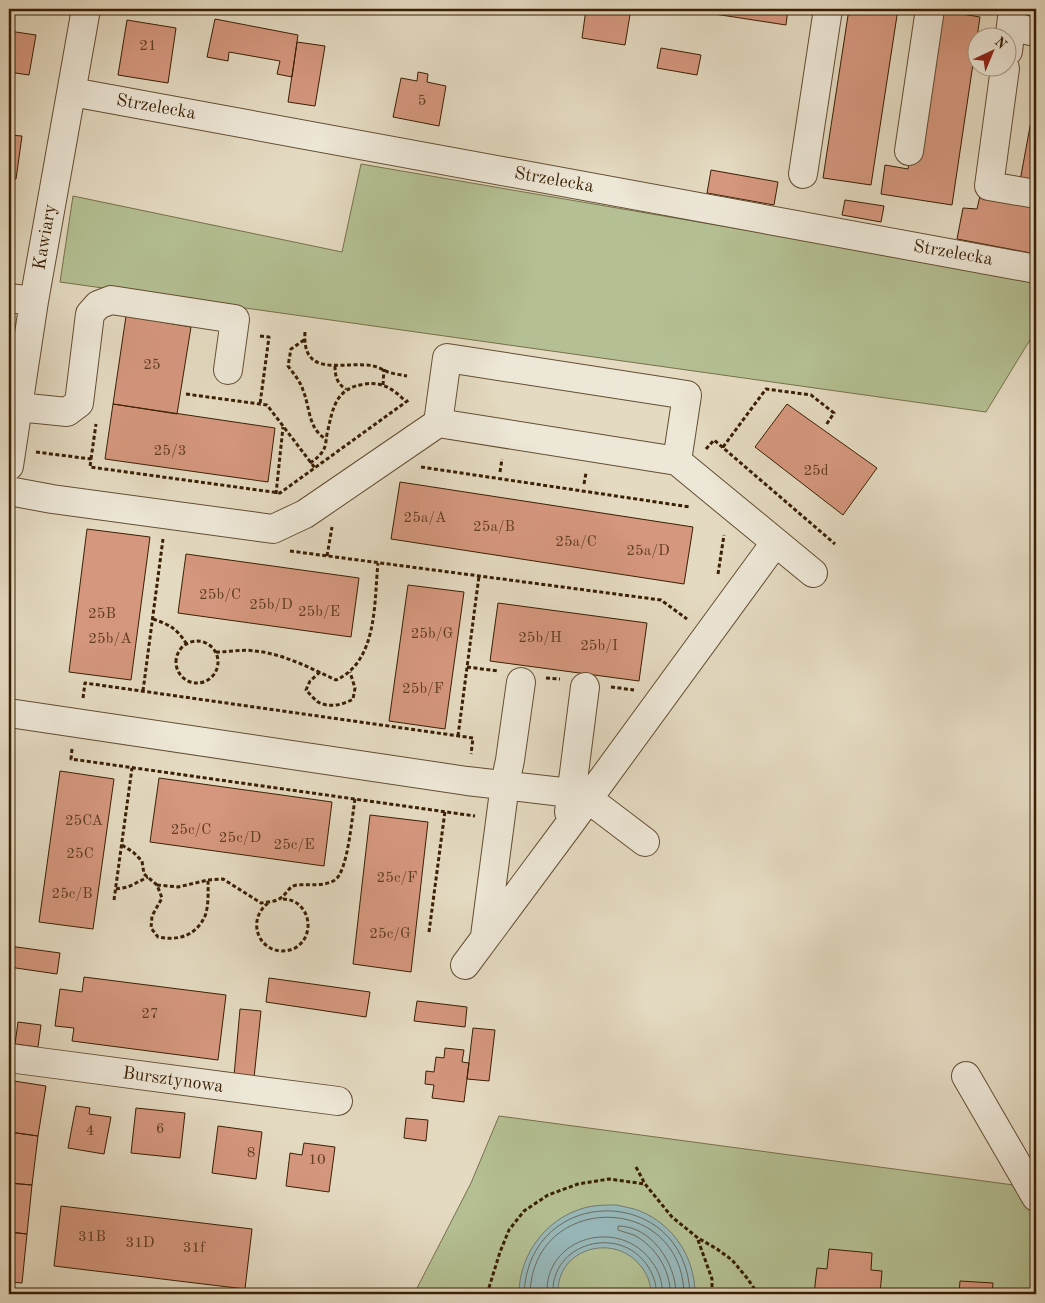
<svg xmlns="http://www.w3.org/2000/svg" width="1045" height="1303" font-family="'Old Standard TT',serif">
  <rect width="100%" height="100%" fill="#e4dac1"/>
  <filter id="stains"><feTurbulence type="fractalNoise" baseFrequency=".004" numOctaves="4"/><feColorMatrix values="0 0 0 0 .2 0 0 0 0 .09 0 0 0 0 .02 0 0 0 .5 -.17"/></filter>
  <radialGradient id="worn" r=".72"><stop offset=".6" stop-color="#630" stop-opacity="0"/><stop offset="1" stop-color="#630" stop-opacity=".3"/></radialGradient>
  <!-- green -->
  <path fill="#b4c093" stroke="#77704b" d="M361 164 1036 280V330L986 412 60 282 73 196 342 252Z
    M499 1116 1036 1188V1294H414L471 1183Z"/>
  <!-- water -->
  <path fill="#98b9bb" stroke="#727b71" d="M617 1205C624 1207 633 1208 640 1211 674 1225 695 1258 695 1294H651C651 1285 648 1276 643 1269 617 1231 556 1247 558 1294H519C519 1252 550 1213 593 1206 601 1205 609 1205 617 1205Z"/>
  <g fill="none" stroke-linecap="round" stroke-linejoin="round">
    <!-- shore -->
    <path stroke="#696c5f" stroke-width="1" d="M524 1294C528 1183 686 1183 690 1294
      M530 1294C532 1192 682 1191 684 1294
      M547 1294C544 1237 620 1216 652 1262 659 1271 663 1283 662 1294
      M553 1294C550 1243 619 1224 647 1265 653 1274 657 1284 656 1294
      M670 1294C671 1270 655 1246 634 1235 629 1233 623 1232 618 1230V1226C652 1226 676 1264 676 1294"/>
  </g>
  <!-- building -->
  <path fill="#d5977e" stroke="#3a1f03" d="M586 9H631L625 45 582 38Z
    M682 9H788L786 25Z
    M849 9H898L871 185 823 178Z
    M932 9 980 17 952 205 881 194 885 165 908 169Z
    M215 19 298 35 292 77 277 74 280 61 229 52 228 61 207 57Z
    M127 20 176 28 168 83 118 75Z
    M9 31 36 35 29 75 9 72Z
    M297 42 325 46 315 106 288 102Z
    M661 48 701 55 697 75 657 68Z
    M418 72 428 74 427 82 446 86 439 126 393 117 401 78 417 81Z
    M1036 94V184L1020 181Z
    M9 135 22 136 16 179 9 178Z
    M711 170 778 182 774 205 707 193Z
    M980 196 1036 206V254L957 239 963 208 977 209Z
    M845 200 884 206 881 222 842 215Z
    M126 316 191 327 177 414 113 404Z
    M113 404 275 428 268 482 105 459Z
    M787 404 877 468 843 515 755 447Z
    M400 482 693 527 684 584 391 539Z
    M87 529 150 537 131 680 69 672Z
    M186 554 359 578 351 637 178 613Z
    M408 585 464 592 445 729 389 721Z
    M498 603 647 623 639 681 490 661Z
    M60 771 114 779 93 929 39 922Z
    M159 778 332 802 324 866 150 842Z
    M370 815 428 822 411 972 353 964Z
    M9 946 60 953 57 974 9 967Z
    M84 977 226 995 218 1060 72 1041 74 1028 55 1026 60 989 82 992Z
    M269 978 370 992 366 1017 266 1002Z
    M417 1001 467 1007 465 1027 414 1021Z
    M240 1009 261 1011 254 1078 234 1076Z
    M18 1022 41 1025 38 1047 15 1044Z
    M473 1028 495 1030 489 1081 467 1079Z
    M445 1048 464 1050 462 1062 469 1063 464 1102 432 1098 434 1085 425 1084 426 1071 434 1072 436 1057 444 1058Z
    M14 1081 46 1086 38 1136 10 1132 11 1124H9V1118Z
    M76 1106 90 1108 89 1114 111 1117 104 1154 68 1148Z
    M136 1108 185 1113 180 1158 131 1153Z
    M406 1118 428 1120 426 1141 404 1138Z
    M218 1126 262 1132 256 1179 212 1173Z
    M9 1132 38 1136 32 1185 9 1183Z
    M304 1143 335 1147 329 1192 286 1186 290 1153 302 1155Z
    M9 1183 32 1185 27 1234 9 1232Z
    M61 1206 252 1229 245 1289 54 1266Z
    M9 1232 27 1234 22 1283 9 1282Z
    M829 1249 872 1253 871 1270 882 1271 880 1294H814L817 1268 827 1269Z
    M960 1281 993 1283 992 1294H959Z"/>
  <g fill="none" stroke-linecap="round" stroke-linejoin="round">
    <defs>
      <path id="minor" d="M1011 27 1036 32
        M1008 51 1013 9
        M1005 68 989 186 1036 194
        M72 92 1036 269
        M909 151 930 9
        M803 174 828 9
        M9 298 34 301
        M18 407 67 412 79 403 90 314 98 305 111 300 235 319 228 370
        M438 423 447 358 687 395 677 461
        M9 466 34 301 86 9
        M9 491 52 499 273 529 305 514 438 423 677 461 813 573
        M9 713 467 781 571 793 587 798 645 842
        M569 812 585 687
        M485 936 505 784 510 760 521 682
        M465 965 566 829 775 543
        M9 1058 338 1101
        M966 1076 1036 1197"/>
    </defs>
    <!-- minor casing -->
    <use href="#minor" stroke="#644e32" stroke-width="30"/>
    <!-- path -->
    <path stroke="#3a1f03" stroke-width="3" stroke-dasharray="4 2.5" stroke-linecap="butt" d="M305 332C302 376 337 363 366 365 375 365 381 369 388 372 394 374 401 375 407 376
      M260 336 269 337 260 404
      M304 340 291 349 288 366C294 374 300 381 303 390 310 407 308 429 326 439
      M335 366C335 376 337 384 346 389
      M383 385 384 369
      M186 394 267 405 315 468
      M723 447 766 389 811 395 834 413 826 425
      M706 449 714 440 835 544
      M36 452 91 459 90 467 280 493 410 399
      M91 459 96 424
      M310 463C316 459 321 455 324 449 326 445 326 439 327 434 333 408 335 388 365 384 382 381 395 390 406 402
      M421 467 690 507
      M500 472 502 459
      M584 484 586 473
      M276 494 283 427
      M290 551 661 600 687 619
      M327 556 332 527
      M718 574 724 535
      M153 619C170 625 176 628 186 643
      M176 662a21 21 0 1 1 42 0a21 21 0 1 1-42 0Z
      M216 652C229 652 243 649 255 651 284 654 310 668 336 680 378 661 374 602 378 563
      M467 667 498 671
      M320 672 310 681 306 690C310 694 314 699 318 702 329 708 343 705 353 699L355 688 350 672
      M546 678 560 679
      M611 687 634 690
      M143 691 163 539
      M83 698 85 683 473 738 471 754
      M458 736 479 576
      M72 749 71 759 475 816
      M122 845 133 852 142 861 144 874 157 885 162 898 152 916 151 928 158 937C178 941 196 936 205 916 209 905 208 891 208 880
      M157 885 178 887 208 880 223 879 261 903C267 902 274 902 279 899 287 895 288 886 297 885 310 884 323 887 335 880 348 871 352 816 355 799
      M116 889 128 887 148 877
      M114 900 132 768
      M268 903C243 923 263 960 293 949 311 941 313 916 298 904 293 900 287 899 280 899
      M429 932 445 811
      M636 1167 645 1184 672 1217 698 1238 717 1249 732 1260 747 1278 758 1294
      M698 1240 712 1279V1294
      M606 1292 607 1294
      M487 1294 500 1252 509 1230 524 1211 548 1195 578 1184 609 1179 645 1184"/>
    <!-- minor -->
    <use href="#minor" stroke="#ede7d7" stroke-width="28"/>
  </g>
  <g text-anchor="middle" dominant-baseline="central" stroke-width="4.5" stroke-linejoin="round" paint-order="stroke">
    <!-- number labels -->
    <g font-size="15" fill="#613d22">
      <text x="148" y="46">21</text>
      <text x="422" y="101">5</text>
      <text x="152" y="365">25</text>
      <text x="170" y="451">25/3</text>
      <text x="816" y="471">25d</text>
      <text x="425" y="518">25a/A</text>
      <text x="494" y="527">25a/B</text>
      <text x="576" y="542">25a/C</text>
      <text x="648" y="551">25a/D</text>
      <text x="220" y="595">25b/C</text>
      <text x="271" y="605">25b/D</text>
      <text x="319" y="612">25b/E</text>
      <text x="102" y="614">25B</text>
      <text x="432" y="634">25b/G</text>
      <text x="540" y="638">25b/H</text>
      <text x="110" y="639">25b/A</text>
      <text x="599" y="646">25b/I</text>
      <text x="423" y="689">25b/F</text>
      <text x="84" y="821">25CA</text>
      <text x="191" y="830">25c/C</text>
      <text x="240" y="838">25c/D</text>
      <text x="294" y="845">25c/E</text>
      <text x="80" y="854">25C</text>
      <text x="397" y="878">25c/F</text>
      <text x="72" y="894">25c/B</text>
      <text x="390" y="934">25c/G</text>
      <text x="150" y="1014">27</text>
      <text x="160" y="1129">6</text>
      <text x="90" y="1131">4</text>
      <text x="251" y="1153">8</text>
      <text x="317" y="1160">10</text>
      <text x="92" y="1237">31B</text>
      <text x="140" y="1243">31D</text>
      <text x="194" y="1248">31f</text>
    </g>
    <!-- street labels -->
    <g font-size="18" fill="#3a1f03" stroke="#ede7d7">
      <text transform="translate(156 107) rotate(10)">Strzelecka</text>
      <text transform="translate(554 180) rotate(10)">Strzelecka</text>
      <text transform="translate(45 237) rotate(-80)">Kawiary</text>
      <text transform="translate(953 253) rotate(10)">Strzelecka</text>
      <text transform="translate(173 1080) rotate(8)">Bursztynowa</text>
    </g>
  </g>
  <!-- margin -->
  <rect width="1045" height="1303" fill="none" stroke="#e4dac1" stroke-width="30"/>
  <rect x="10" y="10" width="1025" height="1283" fill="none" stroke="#3a1f03" stroke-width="2.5"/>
  <rect x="15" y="15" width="1015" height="1273" fill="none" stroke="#3a1f03"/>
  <!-- north arrow -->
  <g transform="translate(992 52) rotate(44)"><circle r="24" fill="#ede7d7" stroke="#a59782"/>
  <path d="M0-4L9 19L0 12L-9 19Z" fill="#8f2418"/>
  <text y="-8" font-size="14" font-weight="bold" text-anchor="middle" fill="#3a1f03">N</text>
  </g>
  <rect width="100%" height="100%" filter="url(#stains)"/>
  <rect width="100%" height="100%" fill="url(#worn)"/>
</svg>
